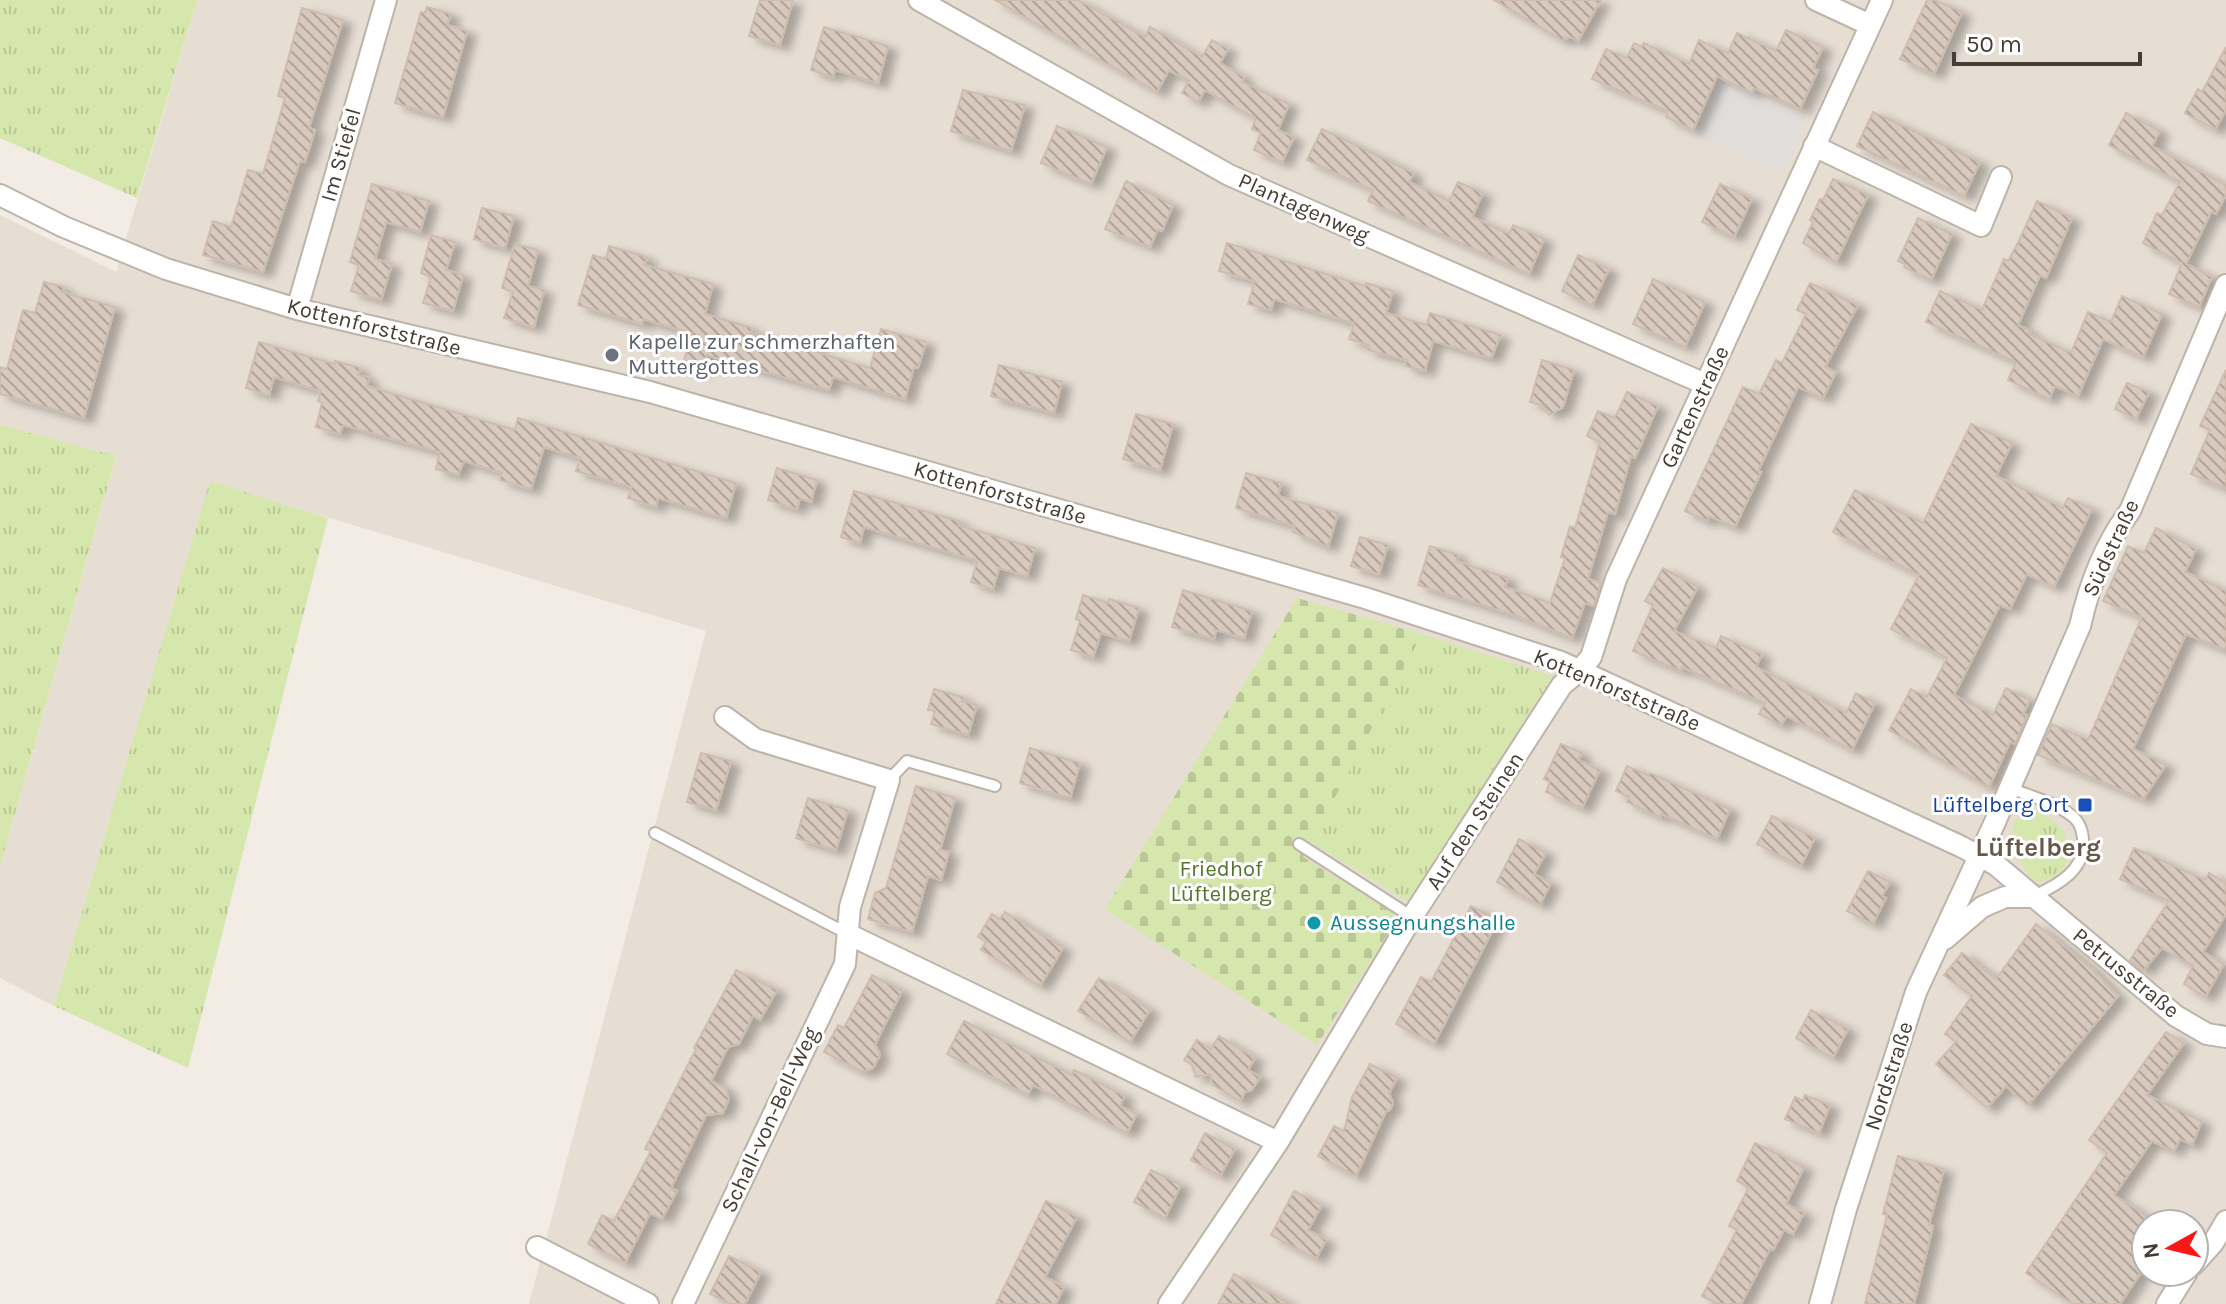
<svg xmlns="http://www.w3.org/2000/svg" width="2226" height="1304" font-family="Karla,sans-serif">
  <defs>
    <pattern id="grass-tufts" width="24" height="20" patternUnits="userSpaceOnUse" patternTransform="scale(2)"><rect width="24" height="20" fill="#d5e7ad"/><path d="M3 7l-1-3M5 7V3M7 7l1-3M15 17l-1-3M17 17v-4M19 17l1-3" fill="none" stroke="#b8c795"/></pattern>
    <pattern id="cemetery-stones" width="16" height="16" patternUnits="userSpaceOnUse" patternTransform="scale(2)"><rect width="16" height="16" fill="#d5e7ad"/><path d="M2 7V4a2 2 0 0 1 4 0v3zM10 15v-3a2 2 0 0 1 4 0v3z" fill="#b8c795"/></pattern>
    <pattern id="building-back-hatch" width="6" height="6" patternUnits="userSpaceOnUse" patternTransform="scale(2)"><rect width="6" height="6" fill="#d7c9bd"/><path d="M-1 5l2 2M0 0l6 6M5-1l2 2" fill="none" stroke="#b0a49a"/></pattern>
    <filter id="shadow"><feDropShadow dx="9" dy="5" stdDeviation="4" flood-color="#0004"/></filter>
  </defs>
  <rect width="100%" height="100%" fill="#f2ece5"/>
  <!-- residential -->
  <path fill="#e6ddd3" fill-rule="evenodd" d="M197 0H2226V1304H529L706 631 210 482 54 1006 0 978V866L116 457 0 425V215L116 272ZM2146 1224H2194V1272H2146Z"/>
  <!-- grass -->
  <path fill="url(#grass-tufts)" d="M0 0H197L137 198 0 138Z
    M0 425 116 456 0 866Z
    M210 481 328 518 188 1068 54 1006Z
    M1422 634 1553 676 1408 901 1310 842Z
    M2030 811C2078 819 2083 877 2036 882 2018 864 2008 844 2015 819Z"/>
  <!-- cemetery -->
  <path fill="url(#cemetery-stones)" d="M1297 598 1422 634 1303 857 1399 916 1317 1045 1105 909Z"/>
  <!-- parking -->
  <path fill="#e0ddda" d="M1720 79 1807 118 1783 173 1696 135Z"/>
  <!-- building -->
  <path fill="url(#building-back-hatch)" stroke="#cebdae" stroke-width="2" filter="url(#shadow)" d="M760 0H793L780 45 749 36Z
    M995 0H1078L1145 37 1150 27 1202 57 1212 40 1228 49 1220 63 1244 77 1242 82 1289 104 1278 130 1294 137 1282 162 1254 150 1261 133 1252 129 1256 119 1205 90 1198 102 1182 93 1189 81 1169 70 1157 92Z
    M1494 0H1601L1578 41 1571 37 1562 40Z
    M1927 0H1935L1962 12 1934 74 1900 59Z
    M427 7 451 14 447 25 467 31 443 117 395 103 421 12 425 13Z
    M302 8 343 20 309 128 315 130 305 162 300 161 263 272 203 255 213 221 231 227 248 170 263 174 285 98 278 96Z
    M824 27 888 46 878 83 835 70 833 77 811 70Z
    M1786 30 1823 47 1813 68 1818 70 1800 109 1754 88 1752 93 1717 76 1693 130 1666 117 1668 111 1592 79 1606 49 1627 58 1634 43 1642 47 1644 43 1689 64 1699 40 1728 53 1737 33 1776 51Z
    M2226 47V110L2215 130 2185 113 2198 89 2202 92Z
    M963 90 1025 105 1011 151 951 131Z
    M1873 112 1980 162 1964 196 1857 146Z
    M2126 113 2160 131 2152 146 2226 185V195L2216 214 2211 212 2186 264 2212 277 2199 307 2169 294 2182 263 2143 243 2157 213 2162 215 2180 182 2109 145Z
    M1057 126 1107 147 1091 184 1041 163Z
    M1322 129 1414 173 1409 182 1449 201 1458 182 1483 193 1472 217 1509 234 1513 225 1544 239 1529 274 1368 201 1373 190 1307 160Z
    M1833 179 1868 195 1836 262 1803 243 1813 222 1810 220 1820 199 1823 200Z
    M1126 181 1173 205 1162 231 1158 229 1150 247 1105 229Z
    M372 184 429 201 420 232 386 222 375 259 392 264 381 300 351 291 359 265 350 262Z
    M1720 184 1752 199 1734 237 1702 222Z
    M2037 201 2072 218 2046 278 2040 275 2018 325 2030 331 2029 334 2071 353 2088 312 2111 322 2122 296 2162 314 2143 357 2103 339 2078 396 2055 386 2049 399 2008 380 2016 362 1926 322 1940 291 1982 310 2004 259 2008 261 2018 243Z
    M482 208 514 216 505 248 474 239Z
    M1918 218 1952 234 1931 280 1904 267 1905 264 1898 261Z
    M431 235 455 242 446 270 463 275 453 311 423 303 431 277 421 273Z
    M1227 243 1365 286 1366 283 1393 291 1386 313 1427 325 1430 313 1501 335 1491 358 1433 341 1425 371 1405 366 1407 360 1368 350 1369 345 1349 339 1354 323 1274 299 1271 310 1248 304 1255 281 1219 271Z
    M515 244 538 250 528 286 544 290 534 327 504 318 513 292 502 288Z
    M609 246 647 257 645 265 713 284 705 314 752 328 750 333 789 345 797 346 798 341 817 346 816 352 870 368 881 329 926 342 918 368 914 367 905 399 833 377 829 390 706 355 702 370 683 364 692 333 643 319 642 324 578 305 593 255 606 259Z
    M1578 255 1609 269 1592 305 1562 291Z
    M1653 279 1705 302 1685 347 1633 324Z
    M44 282 64 287 62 292 115 307 84 418 0 394V367L7 369 23 310 35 313Z
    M1810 283 1858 305 1825 367 1836 372 1823 398 1798 387 1758 471 1761 472 1735 527 1709 516 1707 521 1685 511 1743 387 1759 394 1776 360 1782 363 1806 314 1797 310Z
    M259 342 334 364 335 361 360 368 358 375 369 378 367 386 515 430 518 418 736 483 726 518 658 498 656 507 628 498 632 487 576 471 580 458 544 447 531 489 500 480 502 473 464 461 458 475 436 469 440 452 343 425 340 434 316 427 322 403 318 401 321 391 274 377 269 395 246 388Z
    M1542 360 1574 370 1563 407 1549 415 1544 406 1530 402Z
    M999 365 1062 382 1054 413 991 396Z
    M2226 370V488L2191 474 2210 430 2200 426Z
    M2127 383 2149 392 2136 419 2115 409Z
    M1627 392 1658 406 1635 458 1631 456 1615 514 1608 512 1588 579 1601 583 1594 606 1585 603 1572 638 1515 615 1418 585 1430 546 1458 555 1456 561 1508 578 1505 587 1550 603 1565 558 1561 557 1570 526 1575 528 1600 442 1587 436 1598 411 1615 418Z
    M1136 414 1173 424 1160 470 1123 459Z
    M1971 424 2012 443 1996 476 2063 508 2068 498 2092 509 2054 587 2027 574 2010 609 2000 605 1954 695 1993 715 2006 688 2030 700 2023 714 2027 715 2015 744 2010 742 1989 787 1889 730 1911 689 1927 697 1947 658 1891 629 1919 575 1833 532 1855 490 1923 523Z
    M777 468 817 480 811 502 800 498 797 509 768 500Z
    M1246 473 1281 483 1278 496 1338 513 1328 547 1293 532 1295 526 1236 508Z
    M854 491 959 521 958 525 1035 548 1027 576 999 568 993 589 971 582 977 562 976 560 864 527 860 543 841 537Z
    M2156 528 2196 549 2185 572 2226 591V650L2186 634 2133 749 2166 765 2143 799 2038 755 2052 724 2088 740 2142 617 2103 601 2128 546 2144 553Z
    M1360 537 1388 545 1379 574 1351 566Z
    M1663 568 1698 587 1674 631 1716 648 1721 636 1762 654 1756 667 1846 713 1856 693 1875 703 1852 750 1787 716 1781 725 1759 714 1765 703 1682 667 1681 671 1633 651 1653 605 1645 601Z
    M1183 590 1252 611 1244 638 1216 630 1214 639 1172 627Z
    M1083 595 1108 603 1109 599 1139 608 1129 641 1101 633 1093 657 1071 650 1080 621 1076 619Z
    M934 689 963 697 962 701 977 705 968 735 931 724 935 711 928 710Z
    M1561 744 1582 753 1578 760 1600 770 1582 808 1546 792 1550 782 1544 779Z
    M1030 748 1080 763 1070 798 1020 783Z
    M701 753 731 761 716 810 687 802Z
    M1627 766 1649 776 1650 773 1730 809 1717 839 1662 814 1660 817 1627 802 1629 797 1616 791Z
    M916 786 955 798 940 850 949 852 941 880 928 876 912 932 868 919 875 893 886 888Z
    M808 798 848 810 836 850 796 838Z
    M1772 816 1815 838 1801 866 1757 844Z
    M1519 839 1546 853 1534 874 1551 883 1540 905 1497 882Z
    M2134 848 2205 880 2209 873 2226 883V914L2203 952 2224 964 2205 997 2184 984 2193 966 2162 948 2143 971 2130 960 2169 901 2120 879Z
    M1868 871 1890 882 1882 896 1886 898 1873 924 1847 911Z
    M1471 906 1498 920 1434 1044 1396 1024 1421 977 1431 982Z
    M1005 912 1063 948 1040 986 981 950 986 942 978 937 992 914 1000 919Z
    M2036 924 2091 968 2118 996 2028 1105 2006 1086 1987 1108 1936 1064 1956 1042 1945 1034 1972 996 1944 975 1962 953 1996 979Z
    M736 970 777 990 760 1020 753 1016 739 1044 728 1047 711 1081 725 1088 729 1099 723 1113 706 1115 671 1188 677 1191 662 1219 650 1213 625 1263 588 1244 602 1215 614 1221 651 1151 645 1149 696 1049 694 1048Z
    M872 975 902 991 875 1044 880 1055 873 1068 863 1072 824 1052 838 1025 844 1028Z
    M1099 978 1150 1010 1130 1042 1078 1011Z
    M1811 1010 1848 1029 1833 1058 1796 1038Z
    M964 1021 1072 1075 1074 1070 1125 1096 1120 1106 1137 1114 1127 1133 1033 1085 1028 1095 947 1054Z
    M2166 1032 2184 1043 2147 1095 2202 1121 2192 1145 2180 1139 2174 1151 2152 1141 2114 1195 2146 1216V1265L2120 1304H2073L2026 1273 2107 1153 2089 1140Z
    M1219 1036 1255 1058 1248 1070 1260 1077 1252 1090 1245 1092 1240 1101 1213 1085 1210 1074 1196 1077 1192 1065 1184 1060 1197 1040 1211 1049Z
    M1370 1064 1397 1078 1389 1093 1393 1103 1390 1110 1386 1111 1356 1176 1318 1156 1334 1126 1344 1131 1352 1097Z
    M1805 1095 1830 1105 1819 1133 1785 1119 1795 1097 1803 1101Z
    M1205 1133 1235 1149 1220 1176 1191 1160Z
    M1755 1143 1804 1167 1786 1204 1804 1213 1793 1234 1784 1230 1773 1250 1770 1249 1741 1304H1718L1702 1296 1737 1230 1729 1226 1749 1187 1737 1181Z
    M1898 1156 1944 1169 1929 1225 1933 1226 1914 1304H1865L1887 1215 1883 1214Z
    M1151 1170 1181 1185 1165 1218 1134 1202Z
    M1294 1191 1322 1205 1308 1230 1326 1240 1316 1259 1271 1235Z
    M1046 1201 1077 1217 1045 1277 1064 1287 1056 1304H996Z
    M729 1256 761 1272 745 1304H731L710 1294Z
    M1234 1274 1291 1304H1218Z"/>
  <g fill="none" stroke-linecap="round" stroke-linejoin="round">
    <defs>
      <path id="lane" d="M889 780 907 761 995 786
        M2010 788C2029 796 2051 801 2068 813 2078 819 2082 827 2083 839 2087 869 2058 885 2034 896
        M655 833 848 934
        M1299 844 1412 917"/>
      <path id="street" d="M919 0 1229 175 1705 384
        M1816 0 1870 25
        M1814 146 1981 226 2001 177
        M0 195 64 227 166 269 297 309 650 392 1365 598 1561 662 1960 846 1996 865 2176 1016 2207 1034 2226 1037
        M297 309 386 0
        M848 934 1278 1142
        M1945 939 1982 907 2005 897H2032
        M537 1247 648 1304
        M2194 1264 2213 1243 2226 1221
        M683 1304 845 964 850 907 889 780 755 739 725 717
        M1169 1304 1278 1142 1412 917 1562 685 1580 670 1591 657 1616 579 1882 0
        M1820 1304 1846 1209 1916 992 1995 822 2080 626C2089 586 2105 544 2130 511L2226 285
        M2167 1304 2187 1272"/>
    </defs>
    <!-- lane casing -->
    <use href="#lane" stroke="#beb3a8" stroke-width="14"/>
    <!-- street casing -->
    <use href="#street" stroke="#beb3a8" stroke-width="24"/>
    <!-- lane -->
    <use href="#lane" stroke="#fff" stroke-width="10"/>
    <!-- street -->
    <use href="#street" stroke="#fff" stroke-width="20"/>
  </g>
  <!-- markers -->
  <circle fill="#6b7280" stroke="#fff" stroke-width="3" cx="612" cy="355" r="8"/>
  <rect fill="#1a4fb4" stroke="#fff" stroke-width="3" x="2077" y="797" width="16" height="16" rx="4"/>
  <circle fill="#0f9aa8" stroke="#fff" stroke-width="3" cx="1314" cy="923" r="8"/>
  <g text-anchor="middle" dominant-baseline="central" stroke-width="6" stroke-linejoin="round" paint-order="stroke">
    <!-- street labels -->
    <g font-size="22" fill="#453c35" stroke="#fff">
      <text transform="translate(341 155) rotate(-74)">Im Stiefel</text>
      <text transform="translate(1304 208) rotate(24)">Plantagenweg</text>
      <text transform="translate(374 327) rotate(14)">Kottenforststraße</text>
      <text transform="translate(1695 407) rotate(-65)">Gartenstraße</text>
      <text transform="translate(1000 493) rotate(16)">Kottenforststraße</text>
      <text transform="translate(2111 548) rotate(-65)">Südstraße</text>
      <text transform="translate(1617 690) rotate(23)">Kottenforststraße</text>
      <text transform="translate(1475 821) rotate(-57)">Auf den Steinen</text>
      <text transform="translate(2126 973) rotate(39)">Petrusstraße</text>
      <text transform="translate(1889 1076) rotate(-72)">Nordstraße</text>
      <text transform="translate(770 1120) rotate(-65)">Schall-von-Bell-Weg</text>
    </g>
    <!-- worship labels -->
    <g font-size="22" fill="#5b616d" stroke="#fff" text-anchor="start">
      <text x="628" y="342">Kapelle zur schmerzhaften<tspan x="628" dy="25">Muttergottes</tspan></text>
    </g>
    <!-- transit labels -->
    <g font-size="22" fill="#164399" stroke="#fff" text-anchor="end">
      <text x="2069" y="805">Lüftelberg Ort</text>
    </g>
    <!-- park labels -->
    <g font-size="22" fill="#507629" stroke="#fff">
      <text x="1221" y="869">Friedhof<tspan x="1221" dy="25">Lüftelberg</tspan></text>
    </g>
    <!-- culture labels -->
    <g font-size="22" fill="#0d838f" stroke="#fff" text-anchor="start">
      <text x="1330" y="923">Aussegnungshalle</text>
    </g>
    <!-- quarter labels -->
    <g font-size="26" font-weight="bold" fill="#67584c" stroke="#fff">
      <text x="2038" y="847">Lüftelberg</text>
    </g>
  </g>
  <!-- north arrow -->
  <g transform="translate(2170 1248) rotate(262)"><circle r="38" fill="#ffffff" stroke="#b5b1ae" stroke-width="2"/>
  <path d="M0-6L14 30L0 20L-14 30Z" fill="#f81916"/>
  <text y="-12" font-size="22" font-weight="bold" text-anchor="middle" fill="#453c35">N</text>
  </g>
  <!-- scale -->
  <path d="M1954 52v12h186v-12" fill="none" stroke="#453c35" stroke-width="4"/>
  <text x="1966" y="52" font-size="24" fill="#453c35" stroke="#ffffff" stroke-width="6" paint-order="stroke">50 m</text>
</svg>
